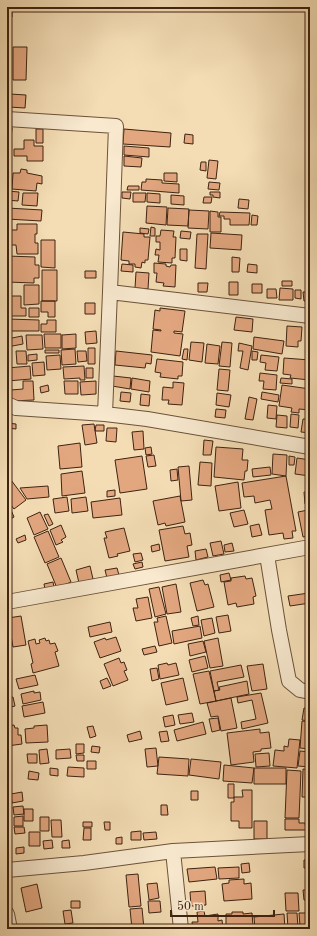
<svg xmlns="http://www.w3.org/2000/svg" width="317" height="936" font-family="'Old Standard TT',serif">
  <rect width="100%" height="100%" fill="#f4ddb5"/>
  <filter id="stains"><feTurbulence type="fractalNoise" baseFrequency=".005" numOctaves="4"/><feColorMatrix values="0 0 0 0 .2 0 0 0 0 .09 0 0 0 0 .02 0 0 0 .5 -.17"/></filter>
  <radialGradient id="worn" r=".72"><stop offset=".6" stop-color="#630" stop-opacity="0"/><stop offset="1" stop-color="#630" stop-opacity=".3"/></radialGradient>
  <!-- building -->
  <path fill="#e3a780" stroke="#3e2311" d="M7 7H12V17H7Z
    M13 47H27L26 80H13Z
    M10 94 26 95 25 108 9 107Z
    M7 128H12L11 139H7Z
    M36 129H43V143H36Z
    M124 129 171 133 170 147 123 144Z
    M185 134 193 135V144L184 143Z
    M24 140H34V146H43V161H27V156H14V149H24Z
    M7 145H11L10 160 7 159Z
    M124 146 149 148V157L124 155Z
    M124 156 142 158 141 167 124 166Z
    M209 160 218 161 216 179 207 178Z
    M201 162H206V171L200 170Z
    M21 169 27 170V173L42 176V184L37 183 36 191 12 189 13 173H20Z
    M164 173H177V182L164 181Z
    M146 179 162 180V183L179 184V193L141 190 142 182H146Z
    M209 182 220 183 219 190 208 189Z
    M128 186H139V190H127Z
    M7 191 19 192 18 201 7 200Z
    M122 192H131L130 199 122 198Z
    M210 192H220V198L213 197V195H210Z
    M23 193H38L37 206 22 205Z
    M133 193H146L145 202H133Z
    M147 193 160 194V203L147 202Z
    M171 195 184 196V205L171 204Z
    M204 197H212L211 203H203Z
    M239 199 249 200 248 209 238 208Z
    M147 206 167 207 166 225 146 223Z
    M7 208 42 210 41 221 7 219Z
    M168 208 189 209 188 226 167 225Z
    M189 210 209 211 208 229 188 228Z
    M210 211 218 212V217H221V232H210Z
    M220 212 250 213 249 225H230V219H224V216H219Z
    M252 215 258 216 257 225H251Z
    M17 224H37V234H35V243H38V254H17L16 245H11V230H17Z
    M151 227 155 228V236H150Z
    M140 228 149 229 148 234 140 233Z
    M161 230 174 231 173 237H176L175 258H172V263L158 262 159 255H155L156 249 160 250V242H156V236H160Z
    M181 231 191 232 190 239 180 238Z
    M123 232 144 234V237H150L148 260H145V263L142 262 141 268 135 267V264H129V261L121 260Z
    M211 233 242 235 241 250 210 248Z
    M197 234H208L206 269 195 268Z
    M41 240H55V268L41 267Z
    M180 249H187V261L180 260Z
    M7 256 35 257V265H39V278H34V283L7 282Z
    M232 257 240 258 239 272H232Z
    M154 263 166 264V266L170 267 171 265H176L175 287 163 286 164 283 156 282 157 273H154Z
    M122 264 133 265V272L121 271Z
    M248 264 257 265V273L247 272Z
    M42 270H57V301H42Z
    M85 271H96V278H85Z
    M136 272 149 273 148 289 135 288Z
    M282 281H292V286H282Z
    M229 282H238V295H229Z
    M198 283H208L207 292H198Z
    M252 284H262V293H252Z
    M24 285H39V304L24 305Z
    M280 288 293 289V300H279Z
    M267 289H276L277 298H267Z
    M295 290H301V299L295 298Z
    M303 292H310V301H304Z
    M8 296H21V308H26V316H7V309H8Z
    M41 301H55V317H48V312H41Z
    M85 303H95V314H85Z
    M29 308H39V317H29Z
    M160 308 185 311 182 332 174 331V333L183 334 180 356 151 352 153 330 161 331V330L153 329 155 310 160 311Z
    M236 317 253 319 252 332 234 330Z
    M8 319 39 320V331H8Z
    M47 320H56V332H41V324H47Z
    M287 326 302 327 301 341H298V347L286 346Z
    M96 331 97 343 86 344 85 332Z
    M44 334H61V348H45Z
    M76 334V348L62 349V335Z
    M26 335H42L43 349 27 350Z
    M22 336 23 344 7 347V339Z
    M254 337 284 341 282 354 253 349Z
    M191 342 204 343 202 362 189 360Z
    M222 342 232 343 230 367 219 366Z
    M239 343 252 346 248 370 240 368 243 351H238Z
    M207 344 220 346 218 364 205 363Z
    M88 348H95V364H88Z
    M75 349 76 364 62 365 61 350Z
    M184 349H188L187 360 182 359Z
    M45 350H59V353H45Z
    M16 351H26L27 364H17Z
    M77 351H86L87 361 78 362Z
    M116 351 152 355 151 364 146 363 145 368 115 365Z
    M252 351 258 352 257 360H252Z
    M37 354V360L28 361V355Z
    M60 355 61 369 47 370 46 356Z
    M261 355 279 357 277 371 265 370 266 363 260 362Z
    M284 358 310 360V380L290 378 291 375 283 374Z
    M157 359 183 362 182 376H178V379L160 377 161 373 155 372Z
    M44 362 45 375 33 376 32 363Z
    M30 366 31 379 7 381V368Z
    M84 366 85 380H80V378L64 379 63 367Z
    M86 368H93V378H86Z
    M219 369 230 370 228 391 217 390Z
    M260 373 277 375 276 390 263 389 264 381H259Z
    M113 376 131 378 130 389 112 386Z
    M132 378 150 381 149 392 131 389Z
    M281 378 292 379V384L280 383Z
    M23 381H33L34 400 11 401V390L23 389Z
    M64 381H78V394H65Z
    M96 381V394L81 395 80 382Z
    M173 382 184 383 182 405 168 404 169 400H162L163 387 173 388Z
    M48 385 49 391 41 393 40 387Z
    M282 385 310 389V410L299 409V413L291 412 292 408 279 406Z
    M121 392 131 393 130 402 120 401Z
    M262 392 279 395 278 402 261 399Z
    M217 393 231 395 229 407 216 405Z
    M141 394 150 395 149 406 140 405Z
    M249 397 257 399 253 420 245 419Z
    M268 405 277 406 276 419 267 418Z
    M216 409 226 410 225 418 215 417Z
    M291 414 299 415 298 428 290 427Z
    M277 415 287 416V428L276 427Z
    M303 419H310V433L301 432Z
    M7 423 16 424V429L7 428Z
    M94 424 97 443 85 445 82 425Z
    M96 425H104V431H95Z
    M107 428H117L116 442 106 441Z
    M143 431 144 449 134 450 132 432Z
    M204 440 213 441 211 455H203Z
    M80 443 82 467 60 469 58 446Z
    M151 447 152 454 146 455 145 448Z
    M216 447 243 449 242 460H248L247 471H245L244 480 214 477Z
    M273 454 287 455 286 476 272 474Z
    M154 455 156 466 148 467 146 456Z
    M142 456 147 489 120 493 115 460Z
    M289 456 295 457 294 465H289Z
    M297 458 310 460V476L295 474Z
    M200 462 212 463 211 486 198 485Z
    M189 466 192 500 181 501 178 467Z
    M270 467 271 475 253 477 252 469Z
    M177 469 178 480 171 481 170 470Z
    M82 471 85 493 62 496 61 474Z
    M286 476 296 531H292L293 538 284 539 283 533 269 535 265 510 272 509 270 500 255 503 254 496 244 497 242 483Z
    M11 480 26 500 14 509 7 500V483Z
    M238 482 241 508 219 511 215 486Z
    M48 486 49 497 27 499 20 488Z
    M115 490V496L107 497V491Z
    M304 492H310V504H305Z
    M180 496 185 522 166 526 165 523 158 525 153 501Z
    M67 497 69 511 55 513 53 499Z
    M86 497 88 511 72 513 71 499Z
    M120 498 122 515 93 518 91 502Z
    M307 505H310V536L303 537 298 512 308 510Z
    M11 510 14 517 7 521V512Z
    M244 510 248 524 234 527 230 513Z
    M40 512 48 529 34 535 27 518Z
    M48 514 53 524 49 526 44 515Z
    M259 524 262 535 252 537 250 526Z
    M61 525 66 537 61 540 63 542 56 545 50 530Z
    M183 526 185 534 190 533 192 545 187 546 189 557 165 561 159 530Z
    M124 528 130 551 117 554 118 556 109 558 104 538H107L105 532Z
    M48 531 59 557 45 563 34 537Z
    M25 535 26 540 18 543 16 539Z
    M221 541 224 554 213 556 210 543Z
    M232 543 234 551 225 552 224 545Z
    M159 544 160 550 152 552 151 546Z
    M206 549 208 557 196 560 195 551Z
    M141 553 143 560 135 562 133 554Z
    M61 558 71 582 57 588 47 564Z
    M142 562 143 567 135 569 133 564Z
    M90 566 93 579 79 583 76 570Z
    M117 568 119 575 107 578 105 570Z
    M229 573 231 580 221 582 220 575Z
    M245 576 246 579 252 578 256 596 253 597 254 604 237 607 236 603 228 605 224 582 231 581V578Z
    M203 580 205 585 208 584 214 607 197 611 190 583Z
    M53 582 54 587 45 589 44 584Z
    M176 584 181 612 167 614 162 587Z
    M159 587 166 614 155 617 149 589Z
    M309 593 310 603 290 606 288 596Z
    M148 597 152 618 136 621 133 608H138L136 599Z
    M228 615 231 631 219 633 216 617Z
    M21 616 26 645 13 647 8 618Z
    M166 616 172 643 159 646 154 622H158L157 618Z
    M198 616 199 625 193 626 191 618Z
    M212 618 215 633 204 636 201 620Z
    M110 622 112 632 90 637 88 627Z
    M200 626 202 638 174 644 172 631Z
    M116 637 121 651 100 658 94 642 105 638 106 640Z
    M45 638 46 641 49 640 50 644 55 643 58 651 55 652 59 666 33 673 31 664 33 663 28 641 35 639 36 644 40 643 39 640Z
    M218 638 223 666 210 668 204 641Z
    M203 641 206 652 190 656 188 644Z
    M155 646 157 652 144 655 142 649Z
    M205 656 208 668 192 672 189 660Z
    M119 658 121 663 124 662 127 670 124 671 128 680 113 686 104 664Z
    M167 663 168 665 176 663 179 675 160 679 158 665Z
    M263 664 267 689 252 691 247 666Z
    M241 665 244 677 217 682 219 690 214 691 210 671Z
    M157 668 159 679 152 681 150 669Z
    M209 671 216 701 200 704 193 674Z
    M35 675 38 685 19 689 16 679Z
    M107 678 111 686 103 689 100 681Z
    M183 678 188 700 166 705 161 683Z
    M247 681 249 694 216 701 214 691 220 690 219 687Z
    M34 691V693L40 692 41 700 23 704 21 694Z
    M261 693 268 723 242 729 241 722 256 719 252 700 238 703 237 697Z
    M13 697 15 706 7 708V698Z
    M231 698 237 728 221 731 218 716 211 717 207 703Z
    M43 702 45 713 24 717 22 706Z
    M304 708 310 709V721L302 720Z
    M192 713 194 722 180 724 178 715Z
    M173 715 175 725 165 727 163 717Z
    M218 718 220 730 212 732 209 719Z
    M302 721 310 722V749L300 748Z
    M203 722 206 734 177 741 174 730Z
    M14 725 15 728H18V735H21L22 744 7 746V726Z
    M47 725 48 742 26 743 25 729 34 728V726Z
    M93 726 96 736 90 738 87 727Z
    M260 729V733L269 732 271 748 261 749V751L253 752 254 762 231 765 227 733Z
    M140 731 142 739 129 742 127 735Z
    M167 731 169 741 161 742 159 732Z
    M289 739 300 740 297 768 273 766 275 750 284 751V746L288 747Z
    M76 744H84V753L76 754Z
    M92 746 100 747 99 753 91 752Z
    M156 748 158 766 147 767 145 749Z
    M47 749 49 763 40 764 39 750Z
    M70 749 71 758 56 759V750Z
    M300 751 310 752V767L298 766Z
    M269 753 270 766 256 767 255 754Z
    M27 754H37V763H28Z
    M76 755H84V761H77Z
    M159 757 189 759 188 776 157 774Z
    M191 759 221 762 219 779 189 775Z
    M87 761H96V769H87Z
    M224 765 254 768 252 783 223 781Z
    M68 767 84 768V777L67 776Z
    M50 768 58 769V776L50 775Z
    M254 768H286V784H254Z
    M303 769 310 770V797H302Z
    M287 770 301 771 299 818H285Z
    M29 771 39 773 38 780 28 779Z
    M228 784H234V798H228Z
    M242 790H252V828H239V821H231V802H234V797H243Z
    M191 791H198V800H191Z
    M22 792 23 801 12 803 11 794Z
    M161 805H167L168 815H161Z
    M23 806 24 814 14 815 13 807Z
    M24 809H33V821H24Z
    M23 816V826H14V817Z
    M40 817H49V831H40Z
    M285 819H299V823H305L306 830H285Z
    M51 820H61L62 837H52Z
    M254 821H267V839H254Z
    M83 822H92V827H83Z
    M104 822H110V830H105Z
    M14 827H24L25 833 15 834Z
    M84 828H91V840H83Z
    M141 831V840H131V832Z
    M29 832H40V846H29Z
    M156 832 157 839 144 840 143 833Z
    M122 837V844H116V838Z
    M52 840 53 848 44 849 43 841Z
    M69 840 70 848H62V841Z
    M24 847V853L16 854V848Z
    M304 860H310V868H304Z
    M249 863 250 872 242 873 241 864Z
    M215 867 217 879 189 882 187 869Z
    M239 867V878L219 879 218 868Z
    M138 874 141 906 129 907 126 875Z
    M244 879V884L251 883 252 899 224 901 222 884 229 883V880Z
    M157 883 159 898 149 900 147 884Z
    M37 884 42 908 26 912 21 888Z
    M303 890H310V900H304Z
    M205 891 206 905 191 906 190 892Z
    M285 893H298L299 911H286Z
    M71 901H80V908H71Z
    M148 901H160L161 912 149 913Z
    M142 908 144 929H132L130 909Z
    M71 910 73 923 65 924 63 911Z
    M204 911 205 916 218 914V921L222 920 223 929H193L192 922H198L197 912Z
    M232 912H243V914L252 913 253 926H254V929H226V914H232Z
    M287 913H297L298 928 288 929Z
    M299 913H310V926H300Z
    M284 914 285 929H255L254 917Z"/>
  <g fill="none" stroke-linecap="round" stroke-linejoin="round">
    <defs>
      <path id="minor" d="M7 119 116 126 110 292
        M7 404 16 408 105 414 147 419 310 447
        M105 414 110 292 310 316
        M267 555 279 630 289 681 300 690 310 692
        M7 602 310 547
        M173 851 181 929
        M7 870 84 863 173 851 310 844
        M7 914 10 929"/>
    </defs>
    <!-- minor casing -->
    <use href="#minor" stroke="#6c523a" stroke-width="16"/>
    <!-- minor -->
    <use href="#minor" stroke="#f8e9cf" stroke-width="14"/>
  </g>
  <!-- margin -->
  <rect width="317" height="936" fill="none" stroke="#f4ddb5" stroke-width="24"/>
  <rect x="8" y="8" width="301" height="920" fill="none" stroke="#3e2311" stroke-width="2"/>
  <rect x="12" y="12" width="293" height="912" fill="none" stroke="#3e2311"/>
  <!-- scale -->
  <path d="M171 910v6h103v-6" fill="none" stroke="#3e2311" stroke-width="2"/>
  <text x="177" y="910" font-size="12" fill="#3e2311" stroke="#f8e9cf" stroke-width="3" paint-order="stroke">50 m</text>
  <rect width="100%" height="100%" filter="url(#stains)"/>
  <rect width="100%" height="100%" fill="url(#worn)"/>
</svg>
